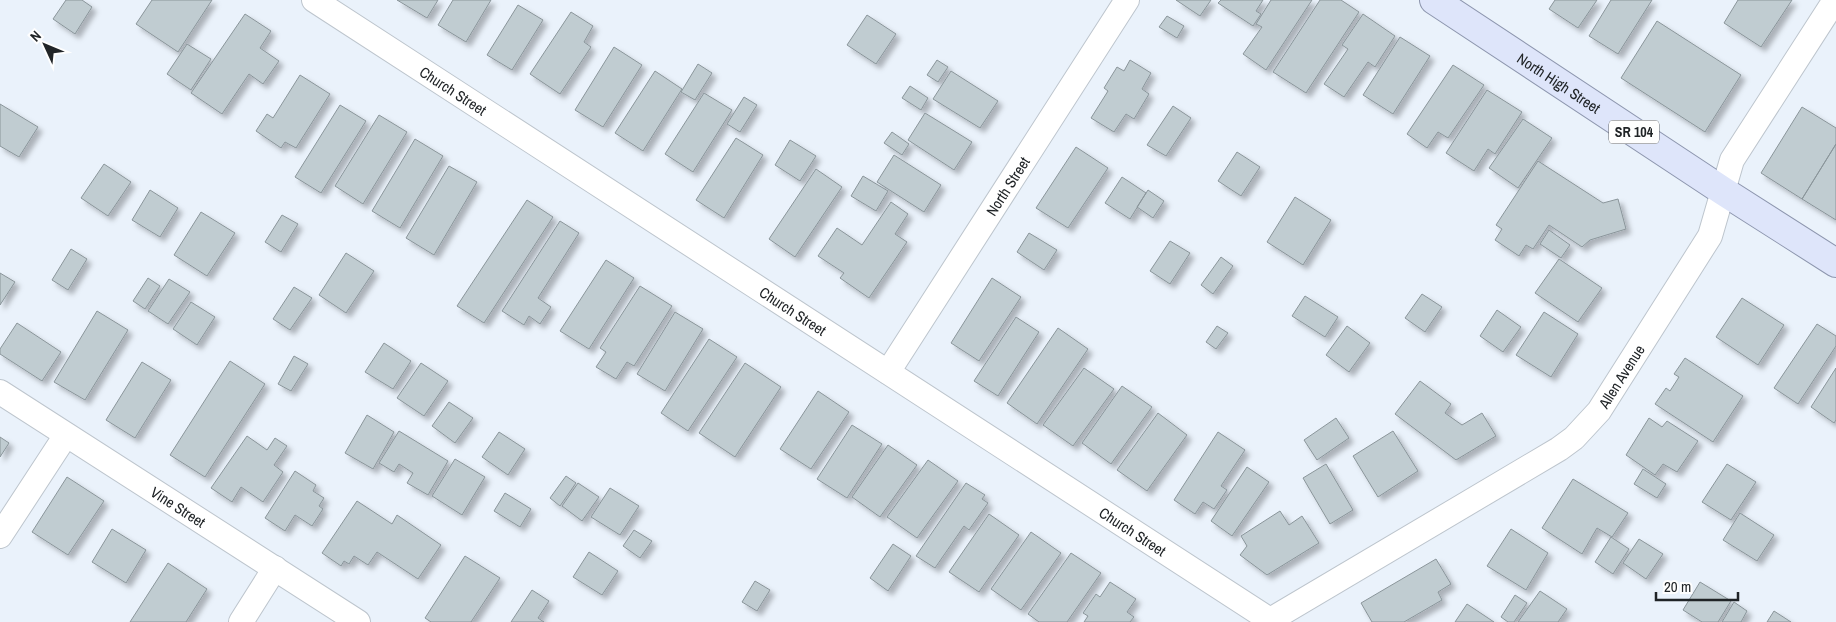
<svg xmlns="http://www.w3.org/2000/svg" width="1836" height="622" font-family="'Archivo Narrow',sans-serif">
  <defs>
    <filter id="shadow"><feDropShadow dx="4.5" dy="4.5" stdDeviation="2.5" flood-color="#0004"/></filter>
  </defs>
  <rect width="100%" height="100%" fill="#eaf2fb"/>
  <!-- building -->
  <path fill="#c0ccd1" stroke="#8a959a" filter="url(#shadow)" d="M66 0H82L92 7 75 34 53 19Z
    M152 0H212L178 52 136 24Z
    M397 0H438L427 18Z
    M453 0H491L466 42 438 25Z
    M1176 0H1211L1200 16Z
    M1221 0H1263L1256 11 1261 14 1253 26 1218 3Z
    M1271 0H1312L1266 70 1243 54 1262 27 1256 24Z
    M1320 0H1341L1359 12 1306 93 1273 72Z
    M1555 0H1597L1578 28 1549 9Z
    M1611 0H1652L1618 54 1589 36Z
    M1738 0H1792L1761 47 1724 23Z
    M518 5 543 20 512 70 487 55Z
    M571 12 593 26 584 42 591 47 560 94 530 74Z
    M245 14 271 31 260 48 279 61 263 84 249 74 222 114 191 93Z
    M1363 14 1395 36 1375 67 1368 62 1344 97 1324 84 1348 49 1342 45Z
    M867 15 896 34 876 64 847 45Z
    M1167 16 1184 26 1177 38 1159 27Z
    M1657 21 1741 75 1705 132 1621 78Z
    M1400 37 1430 56 1393 114 1363 95Z
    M187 44 211 59 191 90 167 74Z
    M614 47 642 65 603 127 575 110Z
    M937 60 948 67 938 82 927 75Z
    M1130 60 1151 73 1142 89 1149 94 1134 119 1126 114 1114 132 1091 118 1108 91 1104 88 1117 67 1124 71Z
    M698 64 712 73 695 100 681 92Z
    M1453 65 1484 85 1448 138 1438 132 1427 148 1407 134Z
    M655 71 682 89 643 151 615 133Z
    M951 71 998 101 980 128 933 99Z
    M300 75 330 94 296 148 285 142 281 148 256 131 267 114 273 118Z
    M910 86 928 98 921 110 902 98Z
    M1487 90 1522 112 1495 154 1488 149 1474 171 1446 153Z
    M704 93 732 110 693 172 665 154Z
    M744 97 757 105 740 132 727 124Z
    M0 104 38 127 19 157 0 146Z
    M340 105 366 121 321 193 295 177Z
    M1173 106 1191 118 1166 156 1147 145Z
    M1802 107 1836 128V144L1802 199 1761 173Z
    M925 113 972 142 954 170 908 140Z
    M379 115 407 132 363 204 335 186Z
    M1523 119 1552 138 1518 188 1489 168Z
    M892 132 909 144 902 155 884 143Z
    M736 138 763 155 724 218 696 200Z
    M415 139 443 156 400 228 372 211Z
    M790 140 816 156 800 181 775 165Z
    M1836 144V220L1802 199Z
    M1076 147 1108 168 1068 228 1036 208Z
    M1237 152 1260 167 1241 196 1218 181Z
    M894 155 941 185 924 212 877 182Z
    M1538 161 1603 203 1618 199 1626 229 1590 240 1582 247 1549 225 1533 249 1526 245 1519 256 1495 240 1502 229 1496 225Z
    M104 164 131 182 108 216 81 198Z
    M449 166 477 182 434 255 406 238Z
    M816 169 842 187 795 257 769 239Z
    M863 176 888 191 876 211 851 196Z
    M1122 177 1146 193 1130 219 1105 203Z
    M150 190 178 208 160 237 132 220Z
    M1148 190 1164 201 1153 218 1137 207Z
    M1295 197 1331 220 1303 265 1267 242Z
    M527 200 553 217 484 323 457 306Z
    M891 202 908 214 895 234 907 242 869 298 840 278 844 273 818 256 837 228 862 245Z
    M201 212 235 233 207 276 174 255Z
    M282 215 298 224 281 252 265 242Z
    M560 221 579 233 538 298 551 307 540 324 529 316 524 325 502 311Z
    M1549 230 1570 245 1561 258 1540 244Z
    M1029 233 1057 250 1044 270 1017 252Z
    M1170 241 1190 253 1170 284 1150 271Z
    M71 249 87 259 68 290 52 280Z
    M346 253 374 271 346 313 319 295Z
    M1221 257 1233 266 1213 294 1201 285Z
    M1559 259 1602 288 1578 322 1535 293Z
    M606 260 634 278 589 349 560 331Z
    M0 273 15 282 0 305Z
    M148 278 160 286 145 309 133 301Z
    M992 278 1021 297 979 361 951 343Z
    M169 279 190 292 168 324 148 311Z
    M640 286 672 306 634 366 627 362 616 379 596 367 606 352 600 348Z
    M294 287 312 298 290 330 273 319Z
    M1422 294 1442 307 1425 332 1405 318Z
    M1305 296 1338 317 1325 337 1292 316Z
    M1742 298 1784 325 1758 365 1716 337Z
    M191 302 215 317 197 345 173 329Z
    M1497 310 1521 327 1503 352 1480 336Z
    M97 311 128 330 85 400 54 382Z
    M675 312 703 329 665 391 637 374Z
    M1544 312 1578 334 1551 377 1516 355Z
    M1016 317 1039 332 998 396 974 381Z
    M17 323 61 352 42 381 0 354V349Z
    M1817 324 1836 336V346L1798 404 1774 388Z
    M1217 326 1228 333 1216 349 1206 342Z
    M1347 326 1370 343 1349 372 1326 355Z
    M1058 328 1088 349 1037 424 1007 403Z
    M709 339 737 357 688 431 661 413Z
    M384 343 411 361 393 389 365 372Z
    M294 356 308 364 291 391 278 384Z
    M1685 358 1743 396 1713 442 1655 404 1666 388 1670 391 1679 377 1674 374Z
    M230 361 265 384 205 477 170 455Z
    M142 362 171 380 135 438 106 420Z
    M421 363 448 381 424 416 397 398Z
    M745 363 781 387 735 457 699 433Z
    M1084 368 1114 389 1073 446 1043 425Z
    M1836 368V420L1834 423 1811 407Z
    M1420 381 1451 404 1445 413 1462 425 1482 413 1496 436 1456 460 1395 414Z
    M1122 386 1152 407 1111 464 1082 443Z
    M818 391 849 412 811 469 780 449Z
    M449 402 473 418 455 443 432 426Z
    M1158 413 1187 435 1147 491 1117 470Z
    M367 415 394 432 373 469 345 453Z
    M1336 418 1349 438 1317 460 1304 440Z
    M1649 418 1662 427 1667 421 1698 441 1677 472 1663 464 1655 475 1626 455Z
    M852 425 882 444 847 498 817 479Z
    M399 431 448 461 428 495 407 483 413 473 399 464 394 472 379 463Z
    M1393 431 1418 471 1378 497 1353 456Z
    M499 432 525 449 508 475 482 457Z
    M1218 432 1245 450 1221 486 1227 490 1214 509 1203 502 1195 514 1174 500Z
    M247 436 267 450 275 438 287 446 274 465 283 472 263 502 241 487 232 502 211 488Z
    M0 437 9 443 0 457Z
    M888 445 917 465 880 517 852 497Z
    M455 459 485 477 462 515 432 496Z
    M928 460 958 481 917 538 887 517Z
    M1326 464 1353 510 1330 524 1303 478Z
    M1727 464 1756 482 1731 520 1702 502Z
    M1247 467 1269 482 1232 536 1211 521Z
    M1643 469 1666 484 1657 498 1634 484Z
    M295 471 316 485 313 491 324 498 319 506 323 509 312 526 295 515 285 531 265 518Z
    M566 476 576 483 560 506 550 498Z
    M67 477 104 501 68 555 32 532Z
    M1573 479 1628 513 1612 537 1597 528 1582 554 1542 528Z
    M578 483 599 497 582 521 562 506Z
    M966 483 985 495 982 499 988 503 969 530 964 526 935 568 916 556Z
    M610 488 639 506 620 535 591 517Z
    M505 493 531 509 520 527 494 511Z
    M357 501 392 524 397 515 441 545 418 579 377 552 368 565 354 556 349 564 344 561 341 566 322 553Z
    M1280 511 1289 525 1302 516 1319 543 1267 575 1240 555 1247 546 1241 536Z
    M1740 513 1774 535 1757 561 1723 540Z
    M989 514 1019 535 979 592 949 572Z
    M112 529 146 550 126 583 92 562Z
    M1511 529 1548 553 1526 590 1487 566Z
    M634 530 652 541 640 558 623 546Z
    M1031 532 1061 553 1021 610 991 589Z
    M1611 537 1629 549 1613 574 1595 562Z
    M1639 539 1663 554 1646 579 1623 563Z
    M893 544 911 556 888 591 870 578Z
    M589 552 618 571 602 595 573 577Z
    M1071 553 1101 573 1067 622H1039L1028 614Z
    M465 556 500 578 471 622H431L425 618Z
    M1436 559 1451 584 1438 592 1442 600 1404 622H1372L1361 603Z
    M168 563 207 589 186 622H130Z
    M755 581 770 590 757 611 742 602Z
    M1110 582 1136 599 1127 612 1134 617 1130 622H1084L1088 616 1083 613 1096 594 1100 597Z
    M1700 582 1731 601 1718 622H1702L1683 610Z
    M532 590 549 601 538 618 544 622H511Z
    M1540 591 1567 609 1558 622H1518Z
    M1515 595 1527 603 1514 622H1508L1501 617Z
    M1734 602 1747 611 1741 622H1722Z
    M1467 604 1494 622H1455Z
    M1774 611 1791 622H1767Z"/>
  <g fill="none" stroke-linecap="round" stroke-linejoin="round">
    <defs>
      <g id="minor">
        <path id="s1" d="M314 0 1273 622"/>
        <path id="s2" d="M888 372 1127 0"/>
        <path id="s3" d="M0 392 358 622"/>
        <path d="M0 536 66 435"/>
        <path d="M241 622 275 568"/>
        <path id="s4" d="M1267 622 1559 449 1574 438 1599 411 1710 236 1732 160 1835 0"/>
      </g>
      <g id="primary">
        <path id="s5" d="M1434 0 1723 191 1836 263"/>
      </g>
    </defs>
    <!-- minor casing -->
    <use href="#minor" stroke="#bdc5cd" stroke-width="26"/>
    <!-- primary casing -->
    <use href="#primary" stroke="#8d96ae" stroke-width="30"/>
    <!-- minor -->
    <use href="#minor" stroke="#fff" stroke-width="24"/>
    <!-- primary -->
    <use href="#primary" stroke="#dee5fa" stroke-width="28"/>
  </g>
  <g text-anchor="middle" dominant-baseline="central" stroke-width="4" stroke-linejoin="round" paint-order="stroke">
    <!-- shield labels -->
    <rect fill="#fefefe" stroke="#636568" stroke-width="1" x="1609" y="120.5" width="50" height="23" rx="4"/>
    <g font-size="14" font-weight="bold" fill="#202427">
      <text x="1634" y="132">SR 104</text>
    </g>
    <!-- street labels -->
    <g font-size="15" fill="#202427" stroke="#fefefe">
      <text stroke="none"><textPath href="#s5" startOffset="150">North High Street</textPath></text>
      <text stroke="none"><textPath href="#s1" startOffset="166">Church Street</textPath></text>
      <text stroke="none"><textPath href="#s2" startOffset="221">North Street</textPath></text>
      <text stroke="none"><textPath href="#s1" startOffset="571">Church Street</textPath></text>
      <text stroke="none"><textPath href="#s4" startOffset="436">Allen Avenue</textPath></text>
      <text stroke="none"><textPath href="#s3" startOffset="212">Vine Street</textPath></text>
      <text stroke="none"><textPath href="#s1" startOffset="976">Church Street</textPath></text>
    </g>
  </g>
  <!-- north arrow -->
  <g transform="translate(45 45) rotate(314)" stroke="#fefefe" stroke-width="4" paint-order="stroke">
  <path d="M0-4L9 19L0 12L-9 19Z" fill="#202427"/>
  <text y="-8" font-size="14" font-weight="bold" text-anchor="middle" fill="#202427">N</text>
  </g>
  <!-- scale -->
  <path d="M1656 592v8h82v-8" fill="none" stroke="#202427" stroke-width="2.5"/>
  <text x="1664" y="592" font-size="15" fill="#202427" stroke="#fefefe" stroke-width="4" paint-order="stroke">20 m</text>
</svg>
